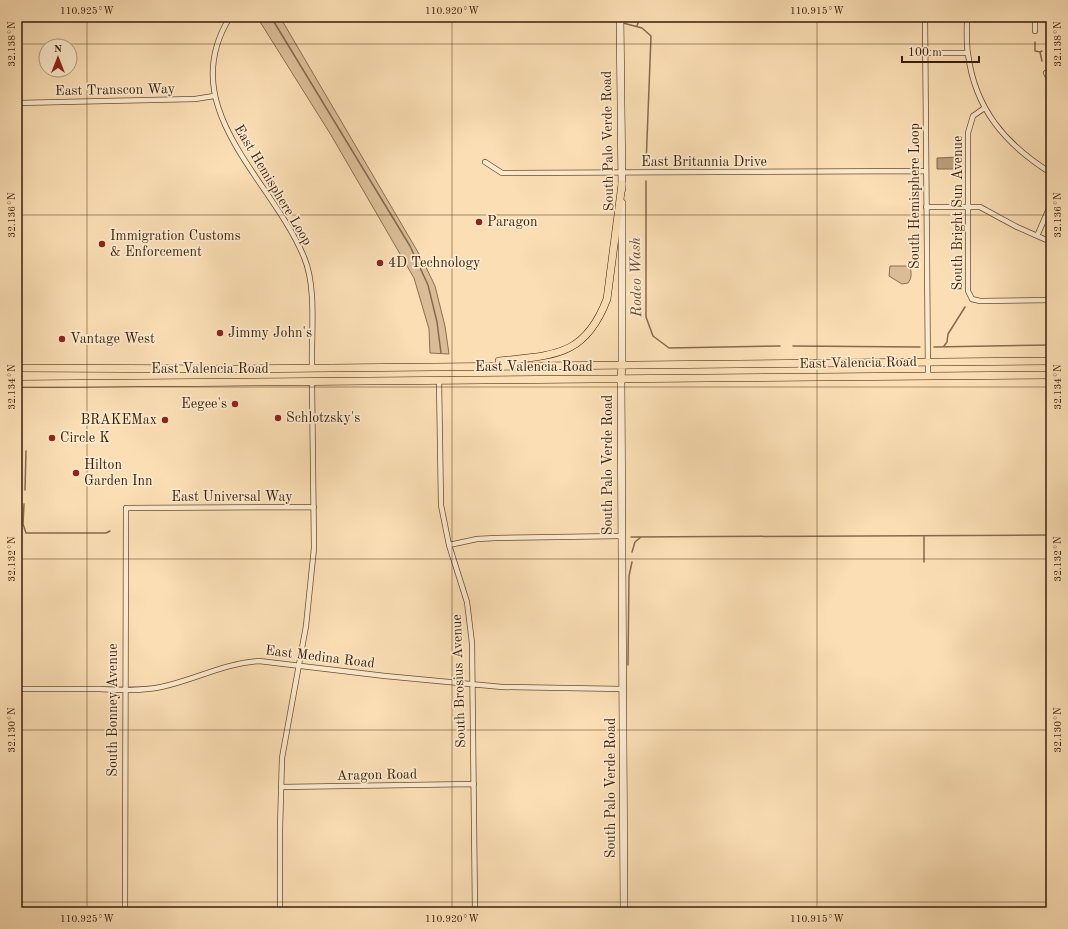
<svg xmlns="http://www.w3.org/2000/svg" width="1068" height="929" font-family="'Old Standard TT',serif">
  <rect width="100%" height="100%" fill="#fbdeb4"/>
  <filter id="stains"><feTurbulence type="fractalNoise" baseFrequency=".005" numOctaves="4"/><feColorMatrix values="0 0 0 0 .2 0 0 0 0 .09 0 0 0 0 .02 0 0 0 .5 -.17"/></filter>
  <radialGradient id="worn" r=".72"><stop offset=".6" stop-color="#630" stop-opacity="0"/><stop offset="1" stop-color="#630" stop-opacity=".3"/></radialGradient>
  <!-- green -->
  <path fill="#dabd97" stroke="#896e50" d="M257 17H280L422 259 435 286 445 326 449 354 430 353 429 329 414 278 331 135Z
    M890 266H909C912 271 912 278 908 283L902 284 889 276Z"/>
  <!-- water -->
  <path fill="#b99d7a" stroke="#856a4d" d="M960 157V169H937V158Z"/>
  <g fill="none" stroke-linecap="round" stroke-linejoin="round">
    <!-- stream -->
    <path stroke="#856a4d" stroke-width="1.5" d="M271 17 410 246 428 285 437 322 441 353
      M606 17 618 21
      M623 23 642 28 651 36 646 165
      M637 26 640 17
      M1035 42V51L1040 52
      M1042 51 1040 52 1042 61
      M646 181V317L653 336 669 348 780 346
      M793 346 920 347
      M944 346 947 342 948 334 965 307
      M934 347 1051 345
      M25 490 26 451
      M24 504 23 524 26 533H106L110 531
      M924 536V562
      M631 537 1051 535
      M632 552 635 542 641 537
      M628 665 629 576 632 562"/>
    <defs>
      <path id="street" d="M230 17C173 108 272 179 304 257 317 288 311 334 312 368
        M925 17 928 375
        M967 17C967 29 966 42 968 54 975 109 1005 144 1051 173
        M1035 17V31
        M925 53H967
        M1046 73 1051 83
        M17 103 195 99 214 96
        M485 162 502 173 926 171
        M926 207H980L1017 227 1051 242
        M1037 236 1051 204
        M972 299 968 291V133L973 116 983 109
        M972 299 980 301 1051 300
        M439 380 441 505 449 545 467 602 472 643 475 912
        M449 545 477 539 496 538 621 536
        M17 689C45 689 72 689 100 689 120 690 142 691 161 687 195 680 224 663 259 661L385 676 502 687 623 689
        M281 787 474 784
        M125 912 126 508 314 507
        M280 912V829L282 758 306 626 314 548 312 382"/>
      <path id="secondary" d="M620 17 622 189
        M622 364V203
        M621 380 624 912"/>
      <path id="primary" d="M499 361C554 355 585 357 607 299L622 184
        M17 368 233 369 1051 361
        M621 380 622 364
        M17 384 1051 375"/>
    </defs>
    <!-- street casing -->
    <use href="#street" stroke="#694e34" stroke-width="6"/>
    <!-- secondary casing -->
    <use href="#secondary" stroke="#381e09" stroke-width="8"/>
    <!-- primary casing -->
    <use href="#primary" stroke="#381e09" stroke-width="8"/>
    <!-- street -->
    <use href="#street" stroke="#fceace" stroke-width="4.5"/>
    <!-- secondary -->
    <use href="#secondary" stroke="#fceace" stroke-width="7"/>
    <!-- primary -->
    <use href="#primary" stroke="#fbdeb4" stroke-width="7"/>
  </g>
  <!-- ticks -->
  <path fill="none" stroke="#381e09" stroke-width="1" stroke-opacity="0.45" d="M87 17V912M452 17V912M817 17V912M17 44H1051M17 215H1051M17 387H1051M17 559H1051M17 730H1051M17 902H1051"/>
  <!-- markers -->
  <g fill="#8f2418" stroke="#fceace" stroke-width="1.5">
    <circle cx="479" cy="222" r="4"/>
    <circle cx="102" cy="244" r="4"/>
    <circle cx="380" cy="263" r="4"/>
    <circle cx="220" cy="333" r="4"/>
    <circle cx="62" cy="339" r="4"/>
    <circle cx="235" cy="404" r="4"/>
    <circle cx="278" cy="418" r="4"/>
    <circle cx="165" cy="420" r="4"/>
    <circle cx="52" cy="438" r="4"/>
    <circle cx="76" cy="473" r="4"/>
  </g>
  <g text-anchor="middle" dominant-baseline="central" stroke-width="3.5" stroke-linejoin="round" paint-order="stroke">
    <!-- street labels -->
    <g font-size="14" fill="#381e09" stroke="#fceace">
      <text transform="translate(115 90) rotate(-1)">East Transcon Way</text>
      <text transform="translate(608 141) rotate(-91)">South Palo Verde Road</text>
      <text x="704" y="162">East Britannia Drive</text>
      <text transform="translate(273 185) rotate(59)">East Hemisphere Loop</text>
      <text transform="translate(915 196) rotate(-90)">South Hemisphere Loop</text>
      <text transform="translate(958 213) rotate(-90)">South Bright Sun Avenue</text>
      <text transform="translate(858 363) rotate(-1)">East Valencia Road</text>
      <text x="534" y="367">East Valencia Road</text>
      <text x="210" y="369">East Valencia Road</text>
      <text transform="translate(608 465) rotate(-90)">South Palo Verde Road</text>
      <text x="232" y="497">East Universal Way</text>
      <text transform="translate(320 657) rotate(7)">East Medina Road</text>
      <text transform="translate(459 681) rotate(-92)">South Brosius Avenue</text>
      <text transform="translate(113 710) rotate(-90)">South Bonney Avenue</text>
      <text transform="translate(377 775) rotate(-1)">Aragon Road</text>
      <text transform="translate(611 788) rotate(-90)">South Palo Verde Road</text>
    </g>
    <!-- poi labels -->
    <g font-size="14" fill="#381e09" stroke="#fceace" text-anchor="start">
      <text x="487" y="222">Paragon</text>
      <text x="110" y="236">Immigration Customs<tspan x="110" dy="16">&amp; Enforcement</tspan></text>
      <text x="388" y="263">4D Technology</text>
      <text x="228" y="333">Jimmy John's</text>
      <text x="70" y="339">Vantage West</text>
      <text x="227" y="404" text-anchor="end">Eegee's</text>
      <text x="286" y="418">Schlotzsky's</text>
      <text x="157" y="420" text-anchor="end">BRAKEMax</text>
      <text x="60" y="438">Circle K</text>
      <text x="84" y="465">Hilton<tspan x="84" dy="16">Garden Inn</tspan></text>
    </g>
    <!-- water labels -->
    <g font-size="15" font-style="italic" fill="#654a31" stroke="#fceace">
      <text transform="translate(637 277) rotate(-91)">Rodeo Wash</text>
    </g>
  </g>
  <!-- margin -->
  <rect width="1068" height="929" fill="none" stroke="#fbdeb4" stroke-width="44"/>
  <!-- north arrow -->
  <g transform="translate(58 58)"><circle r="19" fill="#fceace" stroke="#ae987f"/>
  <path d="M0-3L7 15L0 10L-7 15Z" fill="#8f2418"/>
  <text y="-6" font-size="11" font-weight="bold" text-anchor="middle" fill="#381e09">N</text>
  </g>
  <!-- scale -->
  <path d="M902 56v6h77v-6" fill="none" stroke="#381e09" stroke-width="2"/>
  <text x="908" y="56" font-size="12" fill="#381e09" stroke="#fceace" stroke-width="3" paint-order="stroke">100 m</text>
  <rect x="22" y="22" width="1024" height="885" fill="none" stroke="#381e09" stroke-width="1.5"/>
  <g font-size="10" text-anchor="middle" fill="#381e09">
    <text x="87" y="14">110.925°W</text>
    <text x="452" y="14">110.920°W</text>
    <text x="817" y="14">110.915°W</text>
    <text transform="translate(11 44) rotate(-90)" y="4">32.138°N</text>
    <text transform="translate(1057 44) rotate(-90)" y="4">32.138°N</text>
    <text transform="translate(11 215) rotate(-90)" y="4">32.136°N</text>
    <text transform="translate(1057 215) rotate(-90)" y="4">32.136°N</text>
    <text transform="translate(11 387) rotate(-90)" y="4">32.134°N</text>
    <text transform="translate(1057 387) rotate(-90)" y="4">32.134°N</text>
    <text transform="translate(11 559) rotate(-90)" y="4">32.132°N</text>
    <text transform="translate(1057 559) rotate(-90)" y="4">32.132°N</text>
    <text transform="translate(11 730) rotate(-90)" y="4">32.130°N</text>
    <text transform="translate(1057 730) rotate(-90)" y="4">32.130°N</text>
    <text x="87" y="922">110.925°W</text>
    <text x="452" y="922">110.920°W</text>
    <text x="817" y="922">110.915°W</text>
  </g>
  <rect width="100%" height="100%" filter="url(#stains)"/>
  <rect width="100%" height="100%" fill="url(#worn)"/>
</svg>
